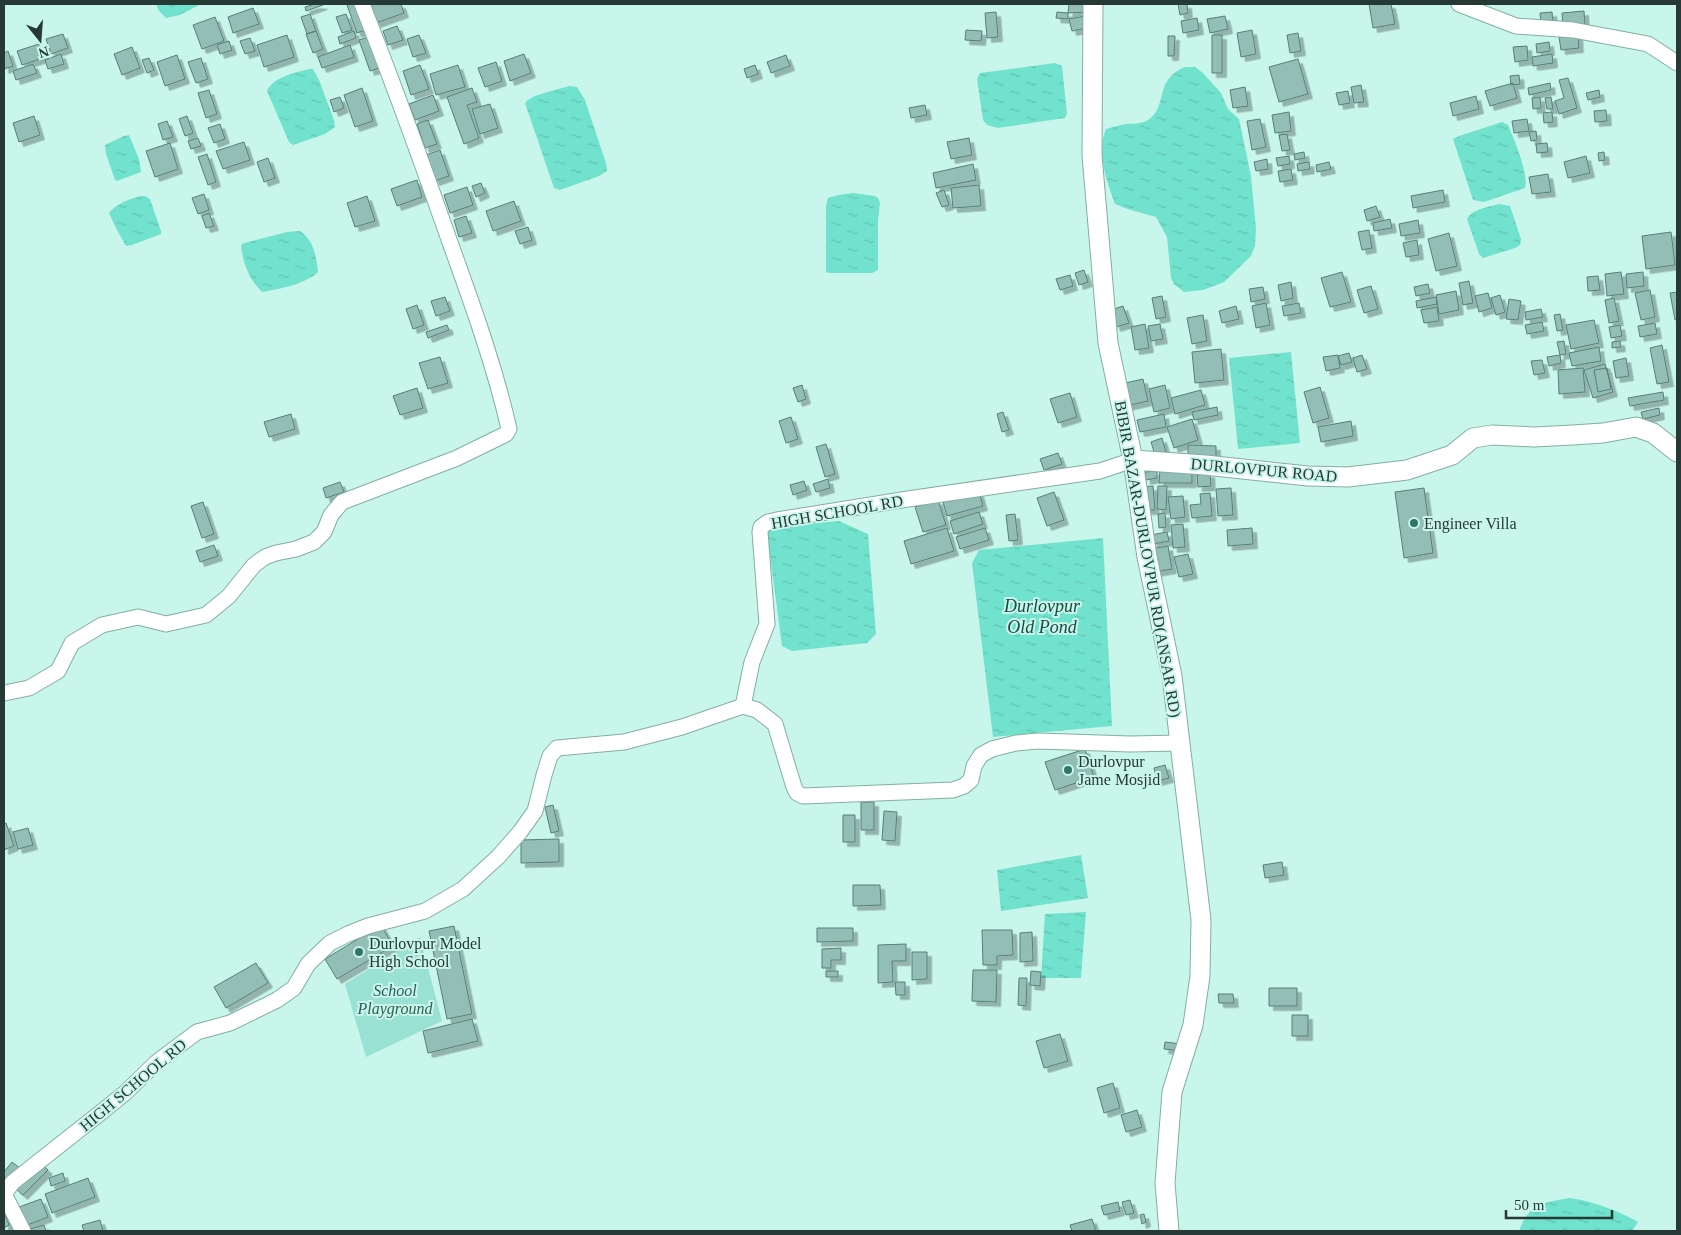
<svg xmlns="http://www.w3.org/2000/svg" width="1681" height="1235" font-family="'Times New Roman',serif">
  <defs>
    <pattern id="water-ripples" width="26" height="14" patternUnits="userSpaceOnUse" patternTransform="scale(1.25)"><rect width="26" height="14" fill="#71e2cd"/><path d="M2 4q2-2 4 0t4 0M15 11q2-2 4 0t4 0" fill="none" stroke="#62c3b1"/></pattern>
    <filter id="shadow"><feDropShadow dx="4.5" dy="4.5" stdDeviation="0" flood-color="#0004"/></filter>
  </defs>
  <rect width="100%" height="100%" fill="#c9f6eb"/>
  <!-- park -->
  <path fill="#99e2d3" d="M420 937 442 1021 366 1057 345 984Z"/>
  <!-- water -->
  <path fill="url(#water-ripples)" d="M156 4H201L180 15 166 18 159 11Z
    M1055 63 1062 66 1067 114 1065 118 998 128 987 125 983 120 977 79 980 73Z
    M1185 67H1195L1203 73 1221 93 1228 109 1239 119 1251 176 1256 229 1255 246 1251 256 1224 282 1203 290 1184 292 1174 284 1171 278 1167 237 1156 217C1143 213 1128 210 1115 204 1107 182 1096 152 1106 129 1111 128 1116 126 1121 125 1129 123 1141 125 1148 120 1169 106 1153 80 1185 67Z
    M310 69H313L319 80 334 120 335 127 325 134 293 145 289 142 267 91C273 77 296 72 310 69Z
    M569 86 577 87 585 100 606 163 607 171 599 176 560 190 554 188 525 103C532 94 557 90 569 86Z
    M1502 122 1508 125C1514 139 1529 174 1525 188L1484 202 1473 200 1453 139 1459 136Z
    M129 135 139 159 141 172 117 181 115 180 106 154 105 145 124 136Z
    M853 193 875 196 878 198 880 203 878 221V270L872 273H829L826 272V205L828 198 838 195Z
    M145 196 150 199 161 231V234L132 245 126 246 117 230 109 213C116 204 134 196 145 196Z
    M1499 204 1510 206 1521 239 1520 245 1515 248 1483 258 1479 254 1467 219C1472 209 1489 207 1499 204Z
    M300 231C314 241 316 255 318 272 306 284 279 289 262 292 249 279 243 264 241 245L244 243 287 232Z
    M1291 352 1300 443 1238 449 1229 358Z
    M839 521 868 534 876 634 867 643 792 651 782 646 767 532 776 527Z
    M1103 538 1112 726 993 737 972 563 979 550Z
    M1081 855 1088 898 1001 911 997 870Z
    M1086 912 1081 978H1041L1045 914Z
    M1568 1198C1587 1199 1622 1212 1638 1222L1632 1231H1519C1530 1203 1540 1204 1568 1198Z"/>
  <!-- building -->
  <path fill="#93beb5" stroke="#567f76" filter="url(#shadow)" d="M315 4 323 5 306 11 305 7Z
    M350 4H359L368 29 357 33 347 5Z
    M370 4H401L404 13 376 23Z
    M1069 4H1087V12L1068 13Z
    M1178 4H1187L1188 13 1180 15Z
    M1369 4H1391L1395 24 1373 28Z
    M253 8 259 24 233 33 228 17Z
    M1584 11 1585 25 1563 27 1562 13Z
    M996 12 998 37 987 38 985 13Z
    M1057 12 1068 13V19L1056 18Z
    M1552 12 1553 23 1541 24 1540 13Z
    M310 14 316 31 307 34 301 17Z
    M346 14 352 30 342 33 336 17Z
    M1085 16 1087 28 1072 31 1069 19Z
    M1225 16 1228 29 1210 33 1207 19Z
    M215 17 224 41 202 49 193 25Z
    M1197 18 1199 30 1183 33 1181 21Z
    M397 26 403 40 388 45 383 31Z
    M966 30 982 31 981 41 965 40Z
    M1252 30 1256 54 1241 57 1237 33Z
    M316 31 323 49 313 53 306 34Z
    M354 31 356 38 340 44 338 37Z
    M1298 33 1301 51 1290 53 1287 35Z
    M63 34 68 48 51 54 46 39Z
    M287 35 294 57 264 67 257 45Z
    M419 35 426 53 413 57 407 39Z
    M1212 35H1222V73H1212Z
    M1578 35 1579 48 1561 50 1559 37Z
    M371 36 382 67 370 71 359 40Z
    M1168 36H1175L1174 56H1168Z
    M250 38 255 51 245 54 240 41Z
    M229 41 232 50 220 54 217 45Z
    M1549 42 1550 51 1537 53 1536 44Z
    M42 43 46 57 22 65 17 51Z
    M350 45 354 57 322 68 318 57Z
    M1527 46 1528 60 1515 62 1513 47Z
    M132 47 140 68 122 75 114 54Z
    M8 51 13 66 4 69V53Z
    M61 54 64 64 48 69 45 60Z
    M524 54 531 73 510 81 504 61Z
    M1552 54 1553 63 1533 66 1532 57Z
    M177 55 185 79 165 86 157 62Z
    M786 55 790 66 771 73 767 62Z
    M149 58 154 70 147 73 142 60Z
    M201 58 208 79 196 83 188 62Z
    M1298 59 1308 94 1279 102 1269 67Z
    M496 62 502 81 485 87 478 68Z
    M33 64 37 73 16 80 13 71Z
    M420 65 429 89 411 95 403 71Z
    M458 65 465 87 436 95 430 74Z
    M755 65 758 74 747 78 744 69Z
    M1519 75 1520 84 1511 85 1510 76Z
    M1568 78 1577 108 1559 114 1555 101 1564 98 1559 80Z
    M1513 83 1517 98 1490 106 1485 91Z
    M1550 83 1551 90 1529 95 1528 88Z
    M1361 85 1364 102 1354 103 1351 87Z
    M1245 87 1248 106 1233 108 1230 90Z
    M362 88 373 121 355 127 344 95Z
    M472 88 477 102 467 105 479 138 464 144 447 97Z
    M209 90 217 114 206 118 198 93Z
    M1599 90 1600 97 1588 100 1586 93Z
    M1348 91 1350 103 1339 105 1336 93Z
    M433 95 439 111 415 120 409 104Z
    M1476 96 1479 109 1453 116 1450 103Z
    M340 97 344 108 334 112 330 100Z
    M1540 97 1541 108 1533 109 1532 98Z
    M1551 97 1553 109H1547L1545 98Z
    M490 104 498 128 480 134 472 109Z
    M925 105 927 115 911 118 909 108Z
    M1606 110 1607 121 1595 122 1594 111Z
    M1289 112 1291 131 1275 133 1272 115Z
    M1552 112 1553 122 1544 123 1543 113Z
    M34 116 40 135 19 142 13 123Z
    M187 116 193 133 185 136 179 119Z
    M1260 119 1266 147 1252 150 1247 121Z
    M1527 119 1529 131 1514 133 1512 121Z
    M428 120 437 144 425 148 417 124Z
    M167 121 173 137 163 140 158 124Z
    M220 124 225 139 214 143 208 128Z
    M1536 131 1537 140 1531 141 1529 132Z
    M1287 134 1290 150 1282 151 1279 135Z
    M198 138 201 146 191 149 188 141Z
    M969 138 972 155 951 159 947 142Z
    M244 142 250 160 223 169 216 151Z
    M170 143 178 169 155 177 146 151Z
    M1547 143 1548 152 1537 153 1536 144Z
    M440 150 449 176 435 181 426 155Z
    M1304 152 1305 158 1295 160 1294 154Z
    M1604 152 1605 160 1599 161 1598 153Z
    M207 154 216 182 208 185 198 157Z
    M1289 156 1290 164 1278 166 1276 158Z
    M1586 156 1590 173 1568 178 1564 162Z
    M268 158 275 178 264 182 257 162Z
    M1267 159 1268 169 1256 171 1254 162Z
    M1309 162 1310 169 1298 171 1297 164Z
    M1329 162 1331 169 1317 172 1316 165Z
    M973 164 976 180 936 188 933 173Z
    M1291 169 1293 180 1280 182 1278 171Z
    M1548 174 1551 192 1532 194 1529 177Z
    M417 180 422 197 397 206 391 189Z
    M481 183 485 193 476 197 472 186Z
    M979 185 981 206 953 208 951 188Z
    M467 187 473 205 450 213 444 195Z
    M944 190 949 205 942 207 936 193Z
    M1443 190 1445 202 1413 208 1411 196Z
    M204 194 209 210 198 214 192 198Z
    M367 196 375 221 355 227 347 203Z
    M514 201 521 221 493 231 486 211Z
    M1376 206 1380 217 1367 221 1364 210Z
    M209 213 214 226 206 228 202 216Z
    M466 216 472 233 459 237 454 220Z
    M1390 219 1392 228 1374 231 1373 223Z
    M1418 220 1420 233 1401 236 1399 224Z
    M528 227 532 240 520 244 515 231Z
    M1369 230 1372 248 1362 250 1358 232Z
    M1671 232 1675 265 1646 269 1642 236Z
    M1449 233 1457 266 1436 271 1428 239Z
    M1417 240 1419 255 1406 257 1403 243Z
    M1084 270 1088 282 1079 285 1075 273Z
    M1342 272 1351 302 1330 307 1321 278Z
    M1621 272 1624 294 1607 296 1605 274Z
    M1643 272 1644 286 1627 288 1626 274Z
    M1070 275 1073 286 1060 290 1056 279Z
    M1598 276 1600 290 1588 291 1587 277Z
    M1469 281 1473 303 1463 305 1459 283Z
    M1291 282 1293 298 1281 301 1278 285Z
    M1428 284 1430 293 1416 296 1414 287Z
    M1371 286 1378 309 1364 313 1357 290Z
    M1263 287 1265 299 1251 302 1249 289Z
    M1650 290 1655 317 1641 320 1635 293Z
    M1456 291 1459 310 1439 314 1436 295Z
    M1677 292V319L1675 320 1670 293Z
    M1488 293 1492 308 1479 312 1475 296Z
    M1500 295 1505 312 1496 315 1491 298Z
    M1162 296 1166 317 1156 319 1152 298Z
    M445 297 450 311 436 316 431 301Z
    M1436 297 1437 304 1417 308 1416 301Z
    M1614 298 1619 321 1609 323 1605 300Z
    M1509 299 1521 301 1518 320 1506 319Z
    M1266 303 1270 325 1256 328 1252 306Z
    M1299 303 1301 313 1284 316 1282 306Z
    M417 305 424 325 413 329 406 309Z
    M1123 306 1129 323 1116 327 1111 310Z
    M1236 306 1239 319 1222 323 1219 311Z
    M1437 307 1439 321 1424 323 1421 310Z
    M1541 309 1543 317 1526 320 1525 312Z
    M1560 314 1563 330 1557 331 1554 315Z
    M1203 315 1207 341 1192 344 1187 318Z
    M1594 320 1599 343 1571 349 1566 325Z
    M1542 322 1544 331 1527 334 1525 325Z
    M1655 323 1657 334 1640 337 1638 326Z
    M1145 324 1149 348 1135 350 1131 327Z
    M1160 324 1163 339 1151 341 1148 326Z
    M447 325 449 330 428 338 426 332Z
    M1620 325 1622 336 1611 338 1609 327Z
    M1564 341 1566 354 1560 355 1557 342Z
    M1620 341 1621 347 1612 348V342Z
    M1662 345 1669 382 1657 384 1650 348Z
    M1599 347 1601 361 1572 366 1569 353Z
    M1221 349 1224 380 1195 383 1192 352Z
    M1349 353 1352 362 1341 365 1338 356Z
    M1338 355 1340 368 1326 371 1323 357Z
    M1362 355 1367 369 1357 372 1353 358Z
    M1560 355 1561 363 1549 366 1547 357Z
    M440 357 448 383 428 389 419 363Z
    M1626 358 1629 376 1616 378 1613 361Z
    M1542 360 1545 373 1534 375 1531 361Z
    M1605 364 1613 392 1593 398 1584 370Z
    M1583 368 1585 392 1559 394 1558 370Z
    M1607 368 1611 389 1598 392 1594 370Z
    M1143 379 1148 401 1126 406 1121 384Z
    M802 385 806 399 798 402 793 388Z
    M1165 385 1170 408 1154 412 1149 389Z
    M1320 387 1329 418 1313 423 1304 392Z
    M417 388 423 408 400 415 393 396Z
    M1201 390 1205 405 1175 414 1171 398Z
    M1663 392 1664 400 1630 406 1628 398Z
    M1070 393 1077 417 1058 423 1050 399Z
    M1217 407 1218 415 1194 420 1192 412Z
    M1659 408 1660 415 1643 419 1641 412Z
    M1003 412 1009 430 1002 432 997 414Z
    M291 414 295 429 269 437 264 422Z
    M1164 414 1166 427 1140 432 1137 420Z
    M791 417 798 439 786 443 779 421Z
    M1192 419 1198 440 1174 448 1167 427Z
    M1351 421 1353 436 1321 442 1318 427Z
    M1162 438 1166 452 1155 455 1151 442Z
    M826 444 835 474 825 477 816 447Z
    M1188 445 1216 446V460H1188Z
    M1058 453 1062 464 1044 470 1040 459Z
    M1160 469H1192V483H1159Z
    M1157 471V478L1146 480 1145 472Z
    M1210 473 1211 486 1198 487 1197 475Z
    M828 479 830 488 816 492 813 484Z
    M804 481 807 490 793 495 790 485Z
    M340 482 344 492 326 498 323 488Z
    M1153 486 1155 510H1143L1142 487Z
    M1158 486H1167L1166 510 1157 509Z
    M1231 488 1233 515 1218 516 1216 489Z
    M1424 488 1433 553 1404 558 1395 492Z
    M979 492 983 506 947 516 943 502Z
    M1054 492 1064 520 1047 526 1037 498Z
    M1210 493 1212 516 1192 518 1190 505 1201 504 1200 494Z
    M1183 496 1185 517 1171 519 1168 497Z
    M938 500 946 525 923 532 915 507Z
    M203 502 214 534 202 538 191 506Z
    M979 512 983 524 954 534 950 521Z
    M1165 513 1166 527 1159 528 1158 514Z
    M1015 514 1018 540 1009 541 1006 515Z
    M1183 524 1185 547 1173 548 1171 525Z
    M947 528 954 551 911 564 904 541Z
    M985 528 989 540 960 549 956 537Z
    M1252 528 1253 544 1228 546 1227 530Z
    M1167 532 1169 541 1153 544 1151 535Z
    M214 545 218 556 200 562 196 551Z
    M1168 546 1172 569 1155 572 1151 549Z
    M1188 554 1193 574 1179 577 1174 557Z
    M1085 749 1094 777 1055 790 1045 762Z
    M1165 765 1169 778 1157 781 1154 768Z
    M861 802H874V830H861Z
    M553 805 559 831 551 833 545 807Z
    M884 811 897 812 895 841 882 840Z
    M843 815H855V842H843Z
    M6 823 14 846 4 850V824Z
    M28 828 33 845 18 849 13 832Z
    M559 839V862L521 863V840Z
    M1282 862 1284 875 1265 878 1263 865Z
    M853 885H880L881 905 853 906Z
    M381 925 393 946 337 979 325 959Z
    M454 926 472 1014 447 1019 429 931Z
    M817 928H853V941L817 942Z
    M982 930H1012L1013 955 997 956V965H983Z
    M1032 932 1033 961 1020 962V933Z
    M906 944V961H892L893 982 878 983V945Z
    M841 948V960H831V968H822V949Z
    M912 952H927V979L912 980Z
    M256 963 268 983 226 1008 214 987Z
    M973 970H997L996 1002 972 1001Z
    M826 971H838V977H826Z
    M1031 971 1041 972 1040 986 1030 985Z
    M1019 978H1027L1026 1006 1018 1005Z
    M895 982H905V995H896Z
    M1269 988H1297V1006H1269Z
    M1218 994H1233L1234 1003H1219Z
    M1292 1015H1308V1036H1292Z
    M472 1019 478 1041 428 1053 423 1031Z
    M1060 1034 1068 1061 1044 1068 1036 1041Z
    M1165 1042 1182 1044 1181 1051 1164 1049Z
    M1113 1083 1120 1108 1104 1113 1097 1088Z
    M1137 1110 1142 1127 1126 1132 1121 1115Z
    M12 1162 21 1169 9 1183 4 1179V1172Z
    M40 1163 48 1170 23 1195 15 1188Z
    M63 1173 65 1181 51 1186 49 1178Z
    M88 1178 95 1197 52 1213 45 1194Z
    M41 1199 48 1217 25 1226 19 1207Z
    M1130 1200 1134 1213 1126 1215 1122 1202Z
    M1118 1202 1120 1211 1104 1215 1101 1206Z
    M4 1212 9 1225 4 1228Z
    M1144 1214 1146 1222 1142 1224 1140 1215Z
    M1092 1219 1096 1231H1072L1070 1225Z
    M100 1220 103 1231H84L82 1225Z
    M44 1225 46 1231H31L30 1229Z"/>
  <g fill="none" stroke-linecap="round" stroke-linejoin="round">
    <defs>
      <path id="minor" d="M1459 4 1516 26 1573 30 1648 44 1677 63
        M4 693 29 688 58 671 72 643 102 625 138 617 166 624 206 615 229 596 254 565 265 557 276 553 296 549 314 542 324 532 331 515 342 502 457 458 506 434 509 429C494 363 470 298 447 234 420 157 392 80 362 4
        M743 706 757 710 775 724 794 787 797 793 803 796 953 790 964 786 971 780 974 766 981 755 992 749 1016 743 1038 741 1130 744 1179 743
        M23 1231 4 1194 13 1182 104 1110 125 1093 157 1062 197 1032 230 1023 277 1000 294 988 308 964 330 943 348 934 368 926 425 911 463 889 498 857 520 832 535 811 544 775 550 756 557 748 624 742 682 727 743 706 752 662 767 624 760 532 761 527 768 522 777 520 908 499 1100 471 1133 460"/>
      <path id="tertiary" d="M1093 4 1092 155 1108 343 1133 460 1147 557 1172 676 1201 920 1200 976 1193 1025 1172 1092 1165 1183 1169 1231
        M1133 460 1205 465 1308 476 1348 477 1407 470 1452 455 1473 438 1492 435 1534 437 1573 435 1603 433 1636 427 1653 433 1677 452"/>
    </defs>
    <!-- minor casing -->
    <use href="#minor" stroke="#83aea4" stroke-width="17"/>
    <!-- tertiary casing -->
    <use href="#tertiary" stroke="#83aea4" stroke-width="21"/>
    <!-- minor -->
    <use href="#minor" stroke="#fff" stroke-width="15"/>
    <!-- tertiary -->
    <use href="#tertiary" stroke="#fff" stroke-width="19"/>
  </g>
  <!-- markers -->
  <g fill="#307568" stroke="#c9f6eb" stroke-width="2">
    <circle cx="1414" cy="523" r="5"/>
    <circle cx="1068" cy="770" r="5"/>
    <circle cx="359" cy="952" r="5"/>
  </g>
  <g text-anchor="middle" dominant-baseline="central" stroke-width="4" stroke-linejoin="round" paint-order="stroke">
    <!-- street labels -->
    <g font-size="16" fill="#273935" stroke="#c9f6eb">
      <text transform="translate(1264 470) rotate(5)">DURLOVPUR ROAD</text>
      <text transform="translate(837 512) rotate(-10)">HIGH SCHOOL RD</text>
      <text transform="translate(1148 559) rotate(80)">BIBIR BAZAR-DURLOVPUR RD(ANSAR RD)</text>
      <text transform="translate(133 1085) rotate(-40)">HIGH SCHOOL RD</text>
    </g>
    <!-- poi labels -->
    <g font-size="16" fill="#273935" stroke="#c9f6eb" text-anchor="start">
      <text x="1424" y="523">Engineer Villa</text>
      <text x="1078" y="761">Durlovpur<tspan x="1078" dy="18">Jame Mosjid</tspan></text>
      <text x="369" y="943">Durlovpur Model<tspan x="369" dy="18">High School</tspan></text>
    </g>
    <!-- park labels -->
    <g font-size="16" font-style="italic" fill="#2e5f55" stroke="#c9f6eb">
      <text x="395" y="990">School<tspan x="395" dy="18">Playground</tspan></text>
    </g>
    <!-- water labels -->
    <g font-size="18" font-style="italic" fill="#174a41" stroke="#c9f6eb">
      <text x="1042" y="606">Durlovpur<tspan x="1042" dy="21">Old Pond</tspan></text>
    </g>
  </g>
  <!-- border -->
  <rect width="1681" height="1235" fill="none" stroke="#273935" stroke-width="10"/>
  <!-- north arrow -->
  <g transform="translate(40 40) rotate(163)" stroke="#c9f6eb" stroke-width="4" paint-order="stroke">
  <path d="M0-4L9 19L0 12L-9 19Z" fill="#273935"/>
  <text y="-8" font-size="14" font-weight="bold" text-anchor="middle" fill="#273935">N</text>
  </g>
  <!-- scale -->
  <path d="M1506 1210v8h106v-8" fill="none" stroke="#273935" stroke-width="2.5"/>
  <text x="1514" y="1210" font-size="15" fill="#273935" stroke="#c9f6eb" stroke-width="4" paint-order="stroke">50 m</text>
</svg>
